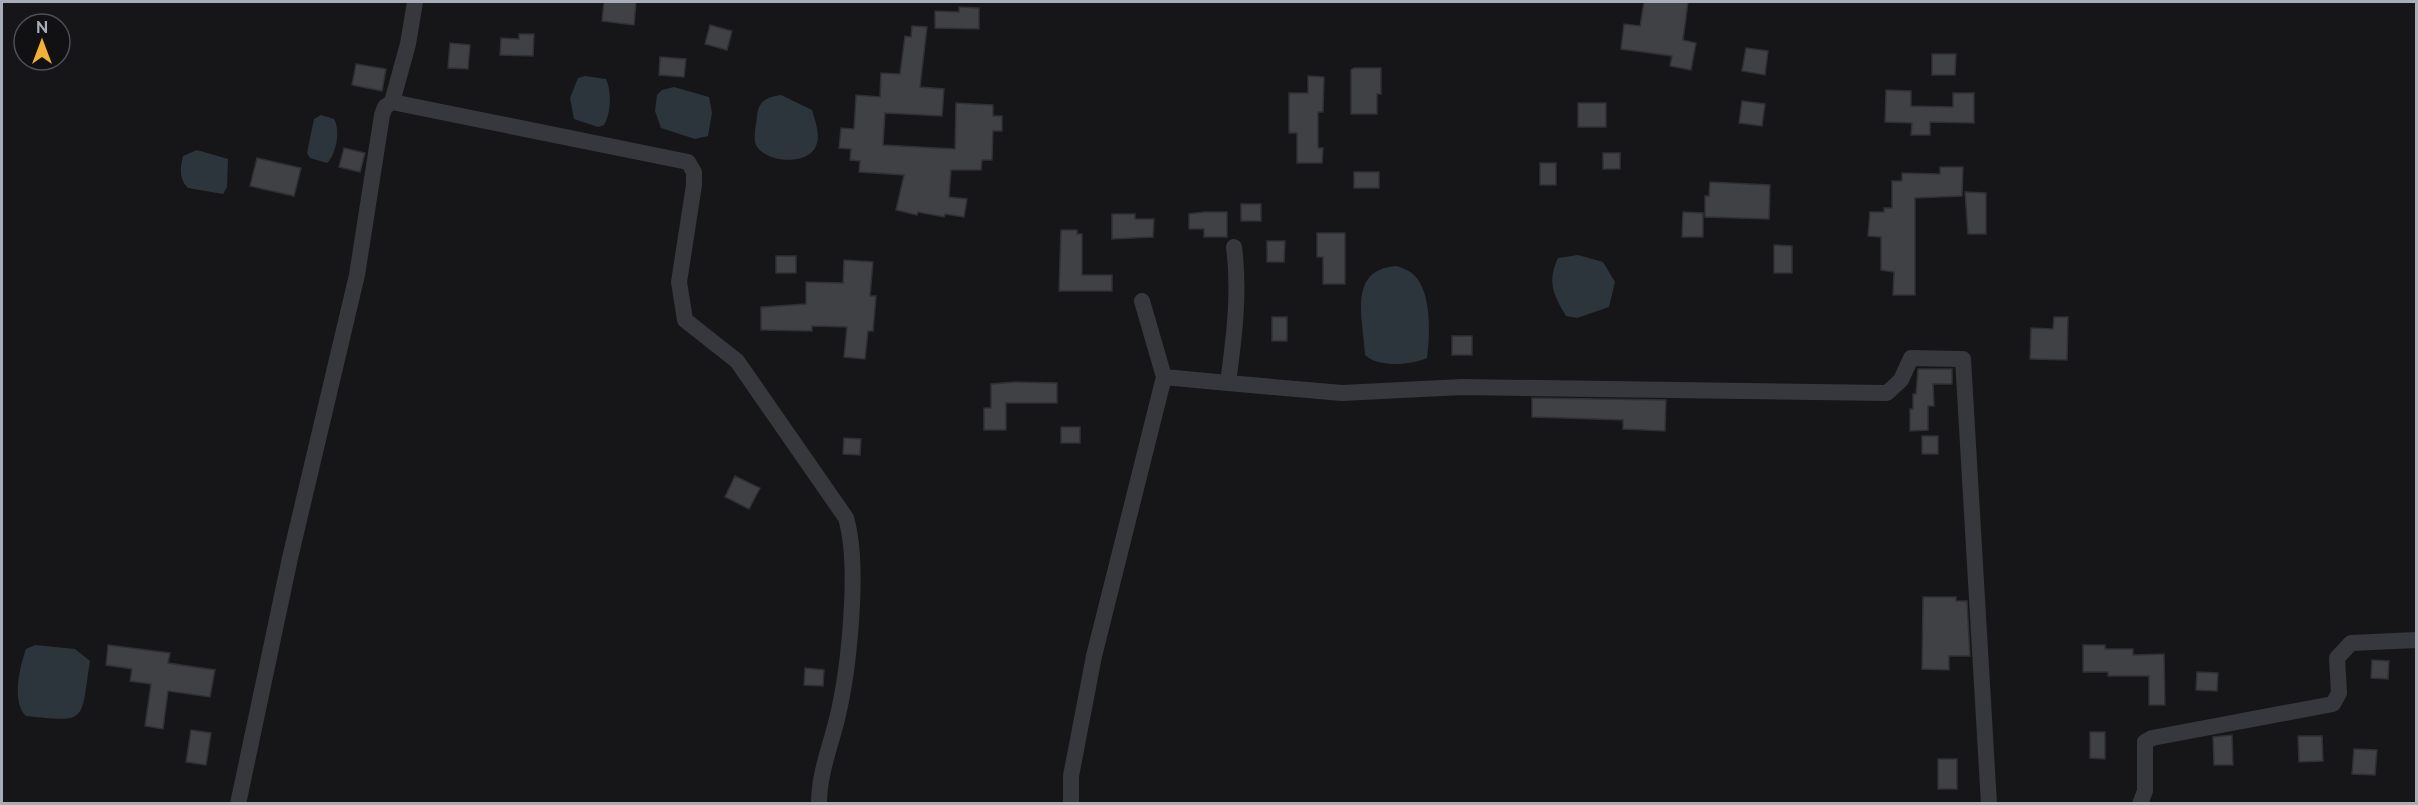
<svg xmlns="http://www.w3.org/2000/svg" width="2418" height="805" font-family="Raleway,sans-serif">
  <rect width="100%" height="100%" fill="#161618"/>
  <!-- water -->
  <path fill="#2c353c" d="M585 76 606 79C612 92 611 113 604 125L598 127 574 119 570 98 578 78Z
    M674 87 709 97 712 113 708 136 695 139 661 128 655 111 657 95 662 90Z
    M781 95 812 110C815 121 821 135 816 146 808 166 765 163 756 145 753 138 756 125 757 117 758 101 767 97 781 95Z
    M321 115 334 119C341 130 336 155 327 163L310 158 307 153 314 119Z
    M197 150 228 159 227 187 223 194 188 188C179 179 180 168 183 156Z
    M1578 255 1603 262 1615 282 1609 307 1577 318 1566 316C1553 294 1547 282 1558 258Z
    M1397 266C1402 268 1409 270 1414 275 1432 293 1430 334 1427 358 1411 365 1379 368 1365 355 1363 318 1347 269 1397 266Z
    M35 645 75 649 90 661C80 721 90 723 26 716 11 702 20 666 26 649Z"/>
  <!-- building -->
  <path fill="#404145" stroke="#303034" stroke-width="1.5" d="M604 2H636L634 25 602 21Z
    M1644 2H1688L1683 40 1696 43 1691 70 1670 66 1672 56 1621 49 1624 24 1640 26Z
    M959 7 979 8V29L935 28V11L959 12Z
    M710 25 732 31 727 50 705 44Z
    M912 26 927 27 920 87 944 89 942 116 885 113 883 145 955 149 956 103 993 105V116H1002V131H993L992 160H982L981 170H951L949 197 967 199 964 217 945 214 944 217 918 212 917 215 896 210 904 175 859 172 860 161 850 160 851 149 839 148 841 128 854 129 856 95 880 97 881 73 900 74 905 36 911 37Z
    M519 34H534L533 56 500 55 501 38 519 39Z
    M450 43 470 45 468 69 448 68Z
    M1746 48 1768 51 1765 75 1742 71Z
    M1932 54H1956L1955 75H1932Z
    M660 57 686 59 684 77 659 75Z
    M356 64 386 69 382 91 352 85Z
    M1354 68H1381V94H1377V114H1351V70Z
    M1308 76 1324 77 1323 112H1318V148H1323L1322 163H1297V133H1289V93H1308Z
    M1886 90 1911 91V106L1953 107V93H1974V123L1930 122V135H1911L1912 123 1885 122Z
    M1742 101 1765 104 1762 126 1739 123Z
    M1578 103H1606V127H1578Z
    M344 148 365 153 360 172 339 167Z
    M1603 153H1620V169H1603Z
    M257 158 301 168 294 196 250 186Z
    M1540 163H1556V185H1540Z
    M1940 167H1963L1962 196 1915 198V295H1893L1894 272 1881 270V237L1868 236 1870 212H1884V208H1892V181H1902V173L1940 174Z
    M1354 172H1379V188H1354Z
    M1710 182 1770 185 1769 219 1705 217V196H1709Z
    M1965 192 1986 193V234H1968Z
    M1241 204H1261V221H1241Z
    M1204 212H1227V237H1204V229H1189V214Z
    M1683 212 1703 213V237H1682Z
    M1112 214H1135V219H1154L1153 237 1112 239Z
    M1061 230H1077V234H1082V275H1112V291H1059Z
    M1317 233H1345V284H1323V257H1317Z
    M1267 241H1285L1284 262H1267Z
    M1774 245 1792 246V273H1774Z
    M776 256H796V273H776Z
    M844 260 873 262 870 296H876L873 331H868L865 359 844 357 847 327 812 326V331L761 330V307L806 304V282L843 283Z
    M1272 317H1287V341H1272Z
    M2054 317H2068L2067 360 2030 359 2031 328 2053 329Z
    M1452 336H1472V355H1452Z
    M1918 369H1952V384H1933L1934 406H1928V430L1910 431V409H1913V394H1916Z
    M1015 382 1057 383V403H1006V430H984V408H991V384Z
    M1532 398 1666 400 1665 431 1623 429V420L1532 417Z
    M1061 427H1080V443H1061Z
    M1922 436H1938V454H1922Z
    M844 438 861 439 860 455 843 454Z
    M735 476 760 488 749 509 725 497Z
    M1923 597H1956V601H1967L1970 656H1949V670L1922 669Z
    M108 645 170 653 168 663 215 670 210 697 168 691 163 729 145 726 151 684 130 681 132 669 106 665Z
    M2083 645H2105V649H2133V655L2164 654 2165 705H2149V676H2108V672H2083Z
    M2372 660 2389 661 2388 679 2371 678Z
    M805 668 824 670 823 686 804 685Z
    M2197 672 2218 673 2217 691 2196 690Z
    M191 730 211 733 206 765 186 762Z
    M2090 732H2105V759L2090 758Z
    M2232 735 2233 765H2214L2213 737Z
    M2298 736H2322L2323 761 2299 762Z
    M2354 749 2377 750 2375 775 2352 774Z
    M1938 759H1957V789H1938Z"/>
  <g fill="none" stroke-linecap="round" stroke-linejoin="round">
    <!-- street -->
    <path stroke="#37383d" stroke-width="16" d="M392 102 408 44 415 2
      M1164 377 1228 383C1234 338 1240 293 1234 247
      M1228 383 1342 393 1462 387 1887 393 1901 380 1911 358 1963 359 1989 804
      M238 804 290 558 357 275 382 115 385 107 392 102 688 162 694 172V185L679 282 685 320 737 361 846 518C860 565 849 670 837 719 830 748 819 773 819 804
      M1071 804V776L1094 656 1164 377 1142 301
      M2140 804 2145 791V742L2152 738 2333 704 2339 693 2337 658 2351 643 2416 640"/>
  </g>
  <!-- border -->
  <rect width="2418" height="805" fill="none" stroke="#a8adb8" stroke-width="6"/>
  <!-- north arrow -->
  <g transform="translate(42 42)"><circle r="28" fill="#111113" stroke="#4d4f55" stroke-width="1.5"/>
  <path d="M0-4.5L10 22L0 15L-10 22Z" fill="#f2b134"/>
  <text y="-9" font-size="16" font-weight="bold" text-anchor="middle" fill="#a8adb8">N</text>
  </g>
</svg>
